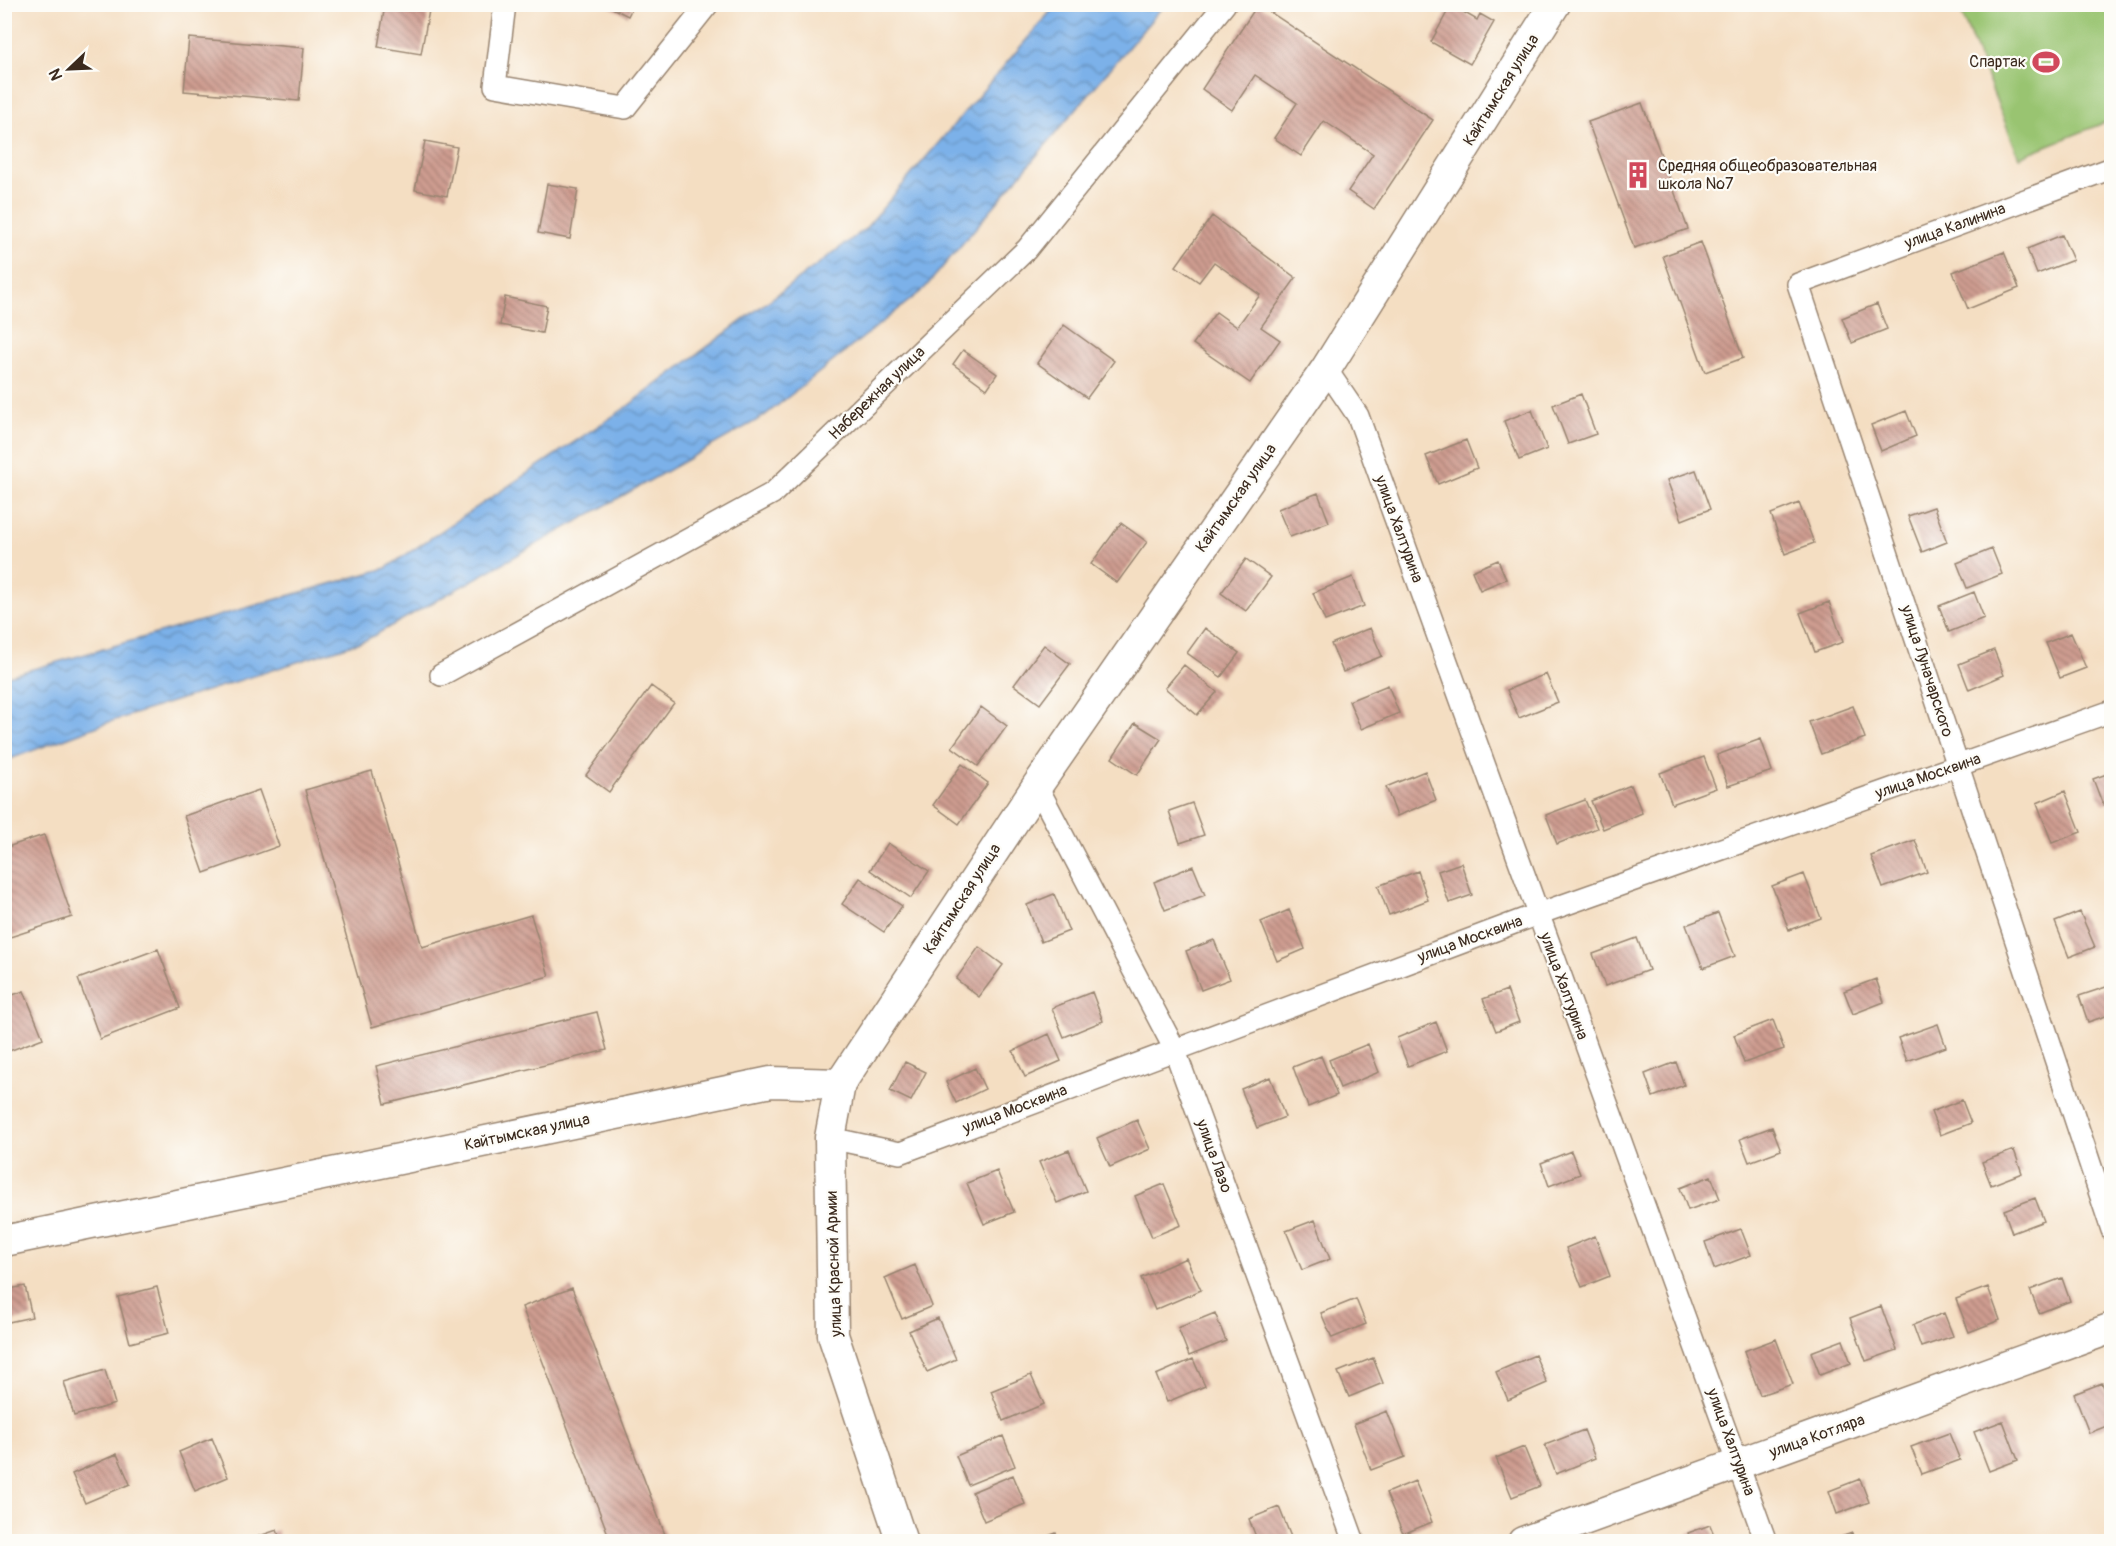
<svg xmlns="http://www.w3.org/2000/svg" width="2116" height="1546" font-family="Pangolin,sans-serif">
  <defs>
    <pattern id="water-waves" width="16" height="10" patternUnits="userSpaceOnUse" patternTransform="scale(1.5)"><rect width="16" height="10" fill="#7bb1e9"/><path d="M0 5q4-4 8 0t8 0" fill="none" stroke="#6690bc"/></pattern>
    <pattern id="building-back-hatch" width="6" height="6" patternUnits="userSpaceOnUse" patternTransform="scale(1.5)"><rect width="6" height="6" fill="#ce9c90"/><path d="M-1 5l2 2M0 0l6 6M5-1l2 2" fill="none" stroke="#a87f75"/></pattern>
  </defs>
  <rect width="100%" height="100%" fill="#fdfcf7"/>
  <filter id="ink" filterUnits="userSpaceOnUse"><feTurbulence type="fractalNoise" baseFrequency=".0167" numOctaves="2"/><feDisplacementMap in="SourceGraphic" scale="12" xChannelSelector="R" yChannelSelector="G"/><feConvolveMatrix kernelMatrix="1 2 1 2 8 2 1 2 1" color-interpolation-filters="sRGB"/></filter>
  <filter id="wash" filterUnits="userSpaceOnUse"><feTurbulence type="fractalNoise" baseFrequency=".008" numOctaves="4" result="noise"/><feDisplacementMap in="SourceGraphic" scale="24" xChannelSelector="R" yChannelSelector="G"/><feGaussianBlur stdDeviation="1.35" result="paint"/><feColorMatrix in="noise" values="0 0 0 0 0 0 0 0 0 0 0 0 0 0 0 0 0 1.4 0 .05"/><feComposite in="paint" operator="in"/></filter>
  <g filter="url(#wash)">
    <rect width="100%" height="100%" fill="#f4dec2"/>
    <!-- pitch -->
    <path fill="#99c471" stroke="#6a7748" stroke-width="1.5" d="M1958 5H2111V120L2019 157Z"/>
    <!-- water -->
    <path fill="url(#water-waves)" stroke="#5b6e84" stroke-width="1.5" d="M1056 5H1164L924 289 763 417 366 640 106 723 5 761V677L386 568 628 406 865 229Z"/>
    <g id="blocks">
      <!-- building -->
      <path fill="url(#building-back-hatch)" d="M604 4H634L628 16Z
        M1258 4 1433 120 1374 209 1348 191 1373 154 1324 121 1301 156 1274 138 1297 103 1255 75 1232 110 1202 89Z
        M385 5H430L421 54 378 47Z
        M1451 5 1477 20 1480 14 1494 22 1470 64 1431 42Z
        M189 38 304 48 299 101 184 91Z
        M1642 103 1688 229 1634 248 1588 122Z
        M425 141 457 147 447 196 415 190Z
        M547 184 578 189 570 239 538 233Z
        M1212 216 1296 278 1261 327 1280 340 1250 383 1193 344 1216 312 1237 327 1260 295 1214 262 1199 282 1176 266Z
        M2062 235 2073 260 2037 274 2027 249Z
        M1701 242 1743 358 1705 372 1663 256Z
        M2004 252 2019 288 1968 309 1953 272Z
        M505 297 547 306 542 333 500 325Z
        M1877 304 1887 329 1852 343 1842 318Z
        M1064 325 1114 361 1087 398 1037 363Z
        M963 350 997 374 987 389 953 364Z
        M1581 394 1596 434 1568 444 1553 405Z
        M1532 410 1547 449 1519 460 1504 421Z
        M1906 411 1916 436 1881 451 1871 425Z
        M1466 440 1477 468 1438 484 1426 456Z
        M1696 470 1710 509 1682 520 1667 480Z
        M1318 493 1329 522 1290 537 1278 509Z
        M1799 503 1814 543 1785 554 1771 514Z
        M1934 507 1947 542 1922 552 1908 516Z
        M1121 523 1147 542 1117 583 1091 564Z
        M1992 549 2002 574 1967 588 1957 563Z
        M1246 559 1271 577 1246 611 1221 593Z
        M1498 560 1506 579 1480 590 1472 571Z
        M1353 577 1364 606 1325 621 1313 593Z
        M1974 592 1984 618 1949 632 1939 606Z
        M1829 602 1843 642 1815 652 1800 613Z
        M1205 628 1239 653 1221 677 1187 653Z
        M1370 628 1382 656 1343 672 1331 644Z
        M2071 633 2086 668 2060 678 2046 643Z
        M1044 645 1070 664 1040 704 1014 685Z
        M1994 650 2004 675 1969 690 1959 664Z
        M1184 665 1217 692 1197 715 1165 688Z
        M1546 674 1558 702 1519 718 1507 690Z
        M1388 685 1399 713 1361 729 1349 701Z
        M651 686 674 703 609 792 586 775Z
        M1853 706 1865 738 1821 754 1809 722Z
        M981 707 1007 726 978 766 952 747Z
        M1135 723 1161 739 1137 775 1112 758Z
        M1761 739 1772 771 1728 786 1717 755Z
        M1704 757 1716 788 1672 804 1660 773Z
        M962 764 988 783 959 824 933 805Z
        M372 771 422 947 531 915 549 976 372 1027 305 790Z
        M1425 771 1436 800 1397 816 1386 787Z
        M2112 772V801L2103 805 2093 779Z
        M1631 785 1642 813 1603 829 1591 801Z
        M259 790 279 846 204 873 184 816Z
        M2065 791 2081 832 2052 843 2037 803Z
        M1585 800 1597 828 1557 844 1546 815Z
        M1192 803 1204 835 1180 843 1169 811Z
        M44 835 72 917 4 939V848Z
        M1915 840 1927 872 1883 888 1871 856Z
        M888 843 929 871 911 898 870 870Z
        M1461 863 1472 895 1449 903 1438 871Z
        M1193 866 1205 895 1165 910 1154 882Z
        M1418 871 1428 900 1389 915 1378 886Z
        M1804 874 1821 918 1789 930 1772 886Z
        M860 878 902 906 884 932 842 904Z
        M1054 894 1069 931 1041 942 1027 905Z
        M1289 910 1305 949 1277 961 1261 922Z
        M2080 912 2095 947 2069 957 2055 922Z
        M1718 913 1735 956 1703 968 1686 925Z
        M1637 938 1649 970 1605 986 1593 954Z
        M1214 940 1230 979 1201 990 1186 951Z
        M979 947 1003 965 979 997 956 979Z
        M158 949 180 1008 100 1039 78 979Z
        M1876 979 1884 1002 1853 1014 1844 991Z
        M2112 985V1014L2088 1022 2079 996Z
        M1507 990 1519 1022 1496 1031 1483 999Z
        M24 991 43 1038 4 1053V998Z
        M1092 992 1103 1021 1064 1037 1052 1008Z
        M597 1012 607 1050 385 1104 376 1066Z
        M1773 1020 1784 1049 1744 1063 1734 1035Z
        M1436 1022 1447 1051 1408 1066 1397 1038Z
        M1938 1024 1946 1047 1907 1061 1898 1038Z
        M1049 1034 1061 1061 1025 1077 1013 1051Z
        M1368 1044 1379 1072 1340 1088 1329 1060Z
        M1321 1056 1337 1095 1308 1107 1293 1067Z
        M905 1062 926 1072 911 1101 890 1091Z
        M1676 1062 1684 1085 1653 1097 1645 1074Z
        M975 1068 985 1089 956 1103 946 1082Z
        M1270 1077 1285 1117 1257 1128 1241 1089Z
        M1962 1100 1971 1123 1940 1135 1931 1112Z
        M1137 1120 1150 1149 1110 1167 1097 1138Z
        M1772 1127 1781 1150 1749 1162 1740 1139Z
        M1069 1150 1086 1191 1057 1203 1039 1162Z
        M2014 1150 2022 1173 1991 1185 1982 1162Z
        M1571 1151 1580 1174 1549 1186 1541 1163Z
        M997 1171 1014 1212 984 1224 967 1183Z
        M1711 1176 1720 1199 1688 1210 1680 1188Z
        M1164 1184 1181 1225 1152 1237 1135 1196Z
        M2035 1198 2044 1221 2012 1233 2004 1210Z
        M1315 1220 1330 1259 1302 1270 1286 1231Z
        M1741 1229 1751 1255 1714 1269 1705 1242Z
        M1595 1236 1610 1276 1582 1287 1566 1248Z
        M1186 1258 1201 1290 1155 1310 1141 1278Z
        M915 1265 932 1306 902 1319 885 1278Z
        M2062 1278 2070 1301 2039 1313 2030 1290Z
        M25 1286 32 1317 4 1323V1290Z
        M157 1287 169 1333 130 1343 118 1297Z
        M1988 1287 2000 1320 1969 1332 1956 1299Z
        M572 1288 667 1540 664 1542H611L522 1307Z
        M1356 1299 1366 1324 1332 1338 1321 1313Z
        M1881 1306 1897 1350 1866 1361 1850 1318Z
        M1215 1313 1226 1341 1189 1356 1178 1328Z
        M1944 1313 1953 1336 1921 1347 1913 1325Z
        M938 1318 956 1359 927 1372 909 1331Z
        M1776 1339 1793 1384 1760 1395 1744 1351Z
        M1843 1340 1851 1363 1820 1375 1811 1352Z
        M1535 1355 1547 1383 1508 1400 1496 1372Z
        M1373 1358 1383 1383 1349 1397 1338 1372Z
        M1193 1359 1205 1386 1167 1402 1156 1375Z
        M105 1370 115 1404 74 1416 64 1382Z
        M1031 1375 1044 1404 1003 1421 991 1391Z
        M2102 1383 2112 1407V1424L2089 1433 2074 1394Z
        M1387 1411 1405 1457 1371 1470 1354 1424Z
        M2003 1421 2018 1460 1989 1471 1974 1432Z
        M1584 1430 1595 1458 1556 1474 1545 1445Z
        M1949 1433 1960 1460 1922 1474 1911 1447Z
        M1003 1436 1015 1466 968 1485 956 1456Z
        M212 1438 228 1477 195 1491 179 1452Z
        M1524 1447 1540 1486 1512 1497 1496 1458Z
        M117 1454 130 1484 85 1503 72 1474Z
        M1013 1475 1025 1504 984 1521 972 1492Z
        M1860 1479 1869 1502 1837 1514 1829 1491Z
        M1415 1481 1432 1522 1403 1534 1386 1493Z
        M1279 1507 1293 1542H1258L1249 1519Z
        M1710 1525 1717 1542H1691L1688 1533Z
        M277 1530 281 1542H245V1541Z
        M1056 1533 1059 1542H1034V1541Z
        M1852 1533 1855 1542H1830V1541Z"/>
    </g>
  </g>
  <g filter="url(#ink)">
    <use href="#blocks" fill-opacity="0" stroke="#988470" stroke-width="1.5"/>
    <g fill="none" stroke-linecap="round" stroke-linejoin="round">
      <defs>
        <path id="street" d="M505 4 495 86 625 108 708 4
          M2112 168 1798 284 2112 1230
          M1326 369 1358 416 1766 1542
          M441 675 773 493 1027 249 1225 4
          M1037 786 1174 1048 1354 1542
          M830 1138 900 1153 1538 914 2112 711"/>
        <path id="secondary" d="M840 1084 830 1138 833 1335 902 1542
          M4 1241 771 1082 840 1084 1037 786 1326 369 1555 4
          M1523 1542 2112 1328"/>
      </defs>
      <!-- street casing -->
      <use href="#street" stroke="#988470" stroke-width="24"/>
      <!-- secondary casing -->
      <use href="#secondary" stroke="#988470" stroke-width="33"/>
      <!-- street -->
      <use href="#street" stroke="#fff" stroke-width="21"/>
      <!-- secondary -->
      <use href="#secondary" stroke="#fff" stroke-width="30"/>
    </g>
  </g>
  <!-- icons -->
  <defs>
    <symbol id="stadium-bare" viewBox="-9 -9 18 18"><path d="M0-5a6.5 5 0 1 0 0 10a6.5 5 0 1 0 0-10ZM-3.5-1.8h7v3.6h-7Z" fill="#d1495b" stroke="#fdfcf7" stroke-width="2.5" paint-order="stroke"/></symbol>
    <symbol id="building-bare" viewBox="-9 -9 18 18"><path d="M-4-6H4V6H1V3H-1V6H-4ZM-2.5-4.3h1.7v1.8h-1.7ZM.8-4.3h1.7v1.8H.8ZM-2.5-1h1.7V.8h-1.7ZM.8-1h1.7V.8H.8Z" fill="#d1495b" stroke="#fdfcf7" stroke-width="2.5" paint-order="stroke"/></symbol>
  </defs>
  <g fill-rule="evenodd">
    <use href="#stadium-bare" x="2027" y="43" width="38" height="38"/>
    <use href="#building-bare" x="1619" y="156" width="38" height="38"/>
  </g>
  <g text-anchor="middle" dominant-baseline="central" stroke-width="4.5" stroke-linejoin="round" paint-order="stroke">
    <!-- poi labels -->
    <g font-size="16" fill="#3b2a1e" stroke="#fdfcf7" text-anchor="end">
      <text x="2026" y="62">Спартак</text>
      <text x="1658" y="166" text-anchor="start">Средняя общеобразовательная<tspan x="1658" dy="18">школа №7</tspan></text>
    </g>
    <!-- street labels -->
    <g font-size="16" fill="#3b2a1e" stroke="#fdfcf7">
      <text transform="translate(1501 90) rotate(-58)">Кайтымская улица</text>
      <text transform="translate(1955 226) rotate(-20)">улица Калинина</text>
      <text transform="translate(877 393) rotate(-44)">Набережная улица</text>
      <text transform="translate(1236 498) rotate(-55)">Кайтымская улица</text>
      <text transform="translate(1399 529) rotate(70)">улица Халтурина</text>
      <text transform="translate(1927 671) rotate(72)">улица Луначарского</text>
      <text transform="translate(1928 776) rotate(-19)">улица Москвина</text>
      <text transform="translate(962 899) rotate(-57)">Кайтымская улица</text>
      <text transform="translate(1470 939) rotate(-20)">улица Москвина</text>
      <text transform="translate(1564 986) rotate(70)">улица Халтурина</text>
      <text transform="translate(1015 1109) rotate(-21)">улица Москвина</text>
      <text transform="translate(527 1132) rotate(-12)">Кайтымская улица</text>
      <text transform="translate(1214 1156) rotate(70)">улица Лазо</text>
      <text transform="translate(834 1264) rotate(-92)">улица Красной Армии</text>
      <text transform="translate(1817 1436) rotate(-20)">улица Котляра</text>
      <text transform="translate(1731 1442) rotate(70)">улица Халтурина</text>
    </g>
  </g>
  <!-- margin -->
  <rect width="2116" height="1546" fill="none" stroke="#fdfcf7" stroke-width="24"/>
  <!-- north arrow -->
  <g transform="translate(69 69) rotate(247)" stroke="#fdfcf7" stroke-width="4.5" paint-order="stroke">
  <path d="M0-4.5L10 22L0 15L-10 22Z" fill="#3b2a1e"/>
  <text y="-9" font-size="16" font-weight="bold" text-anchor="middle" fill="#3b2a1e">N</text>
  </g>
</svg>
